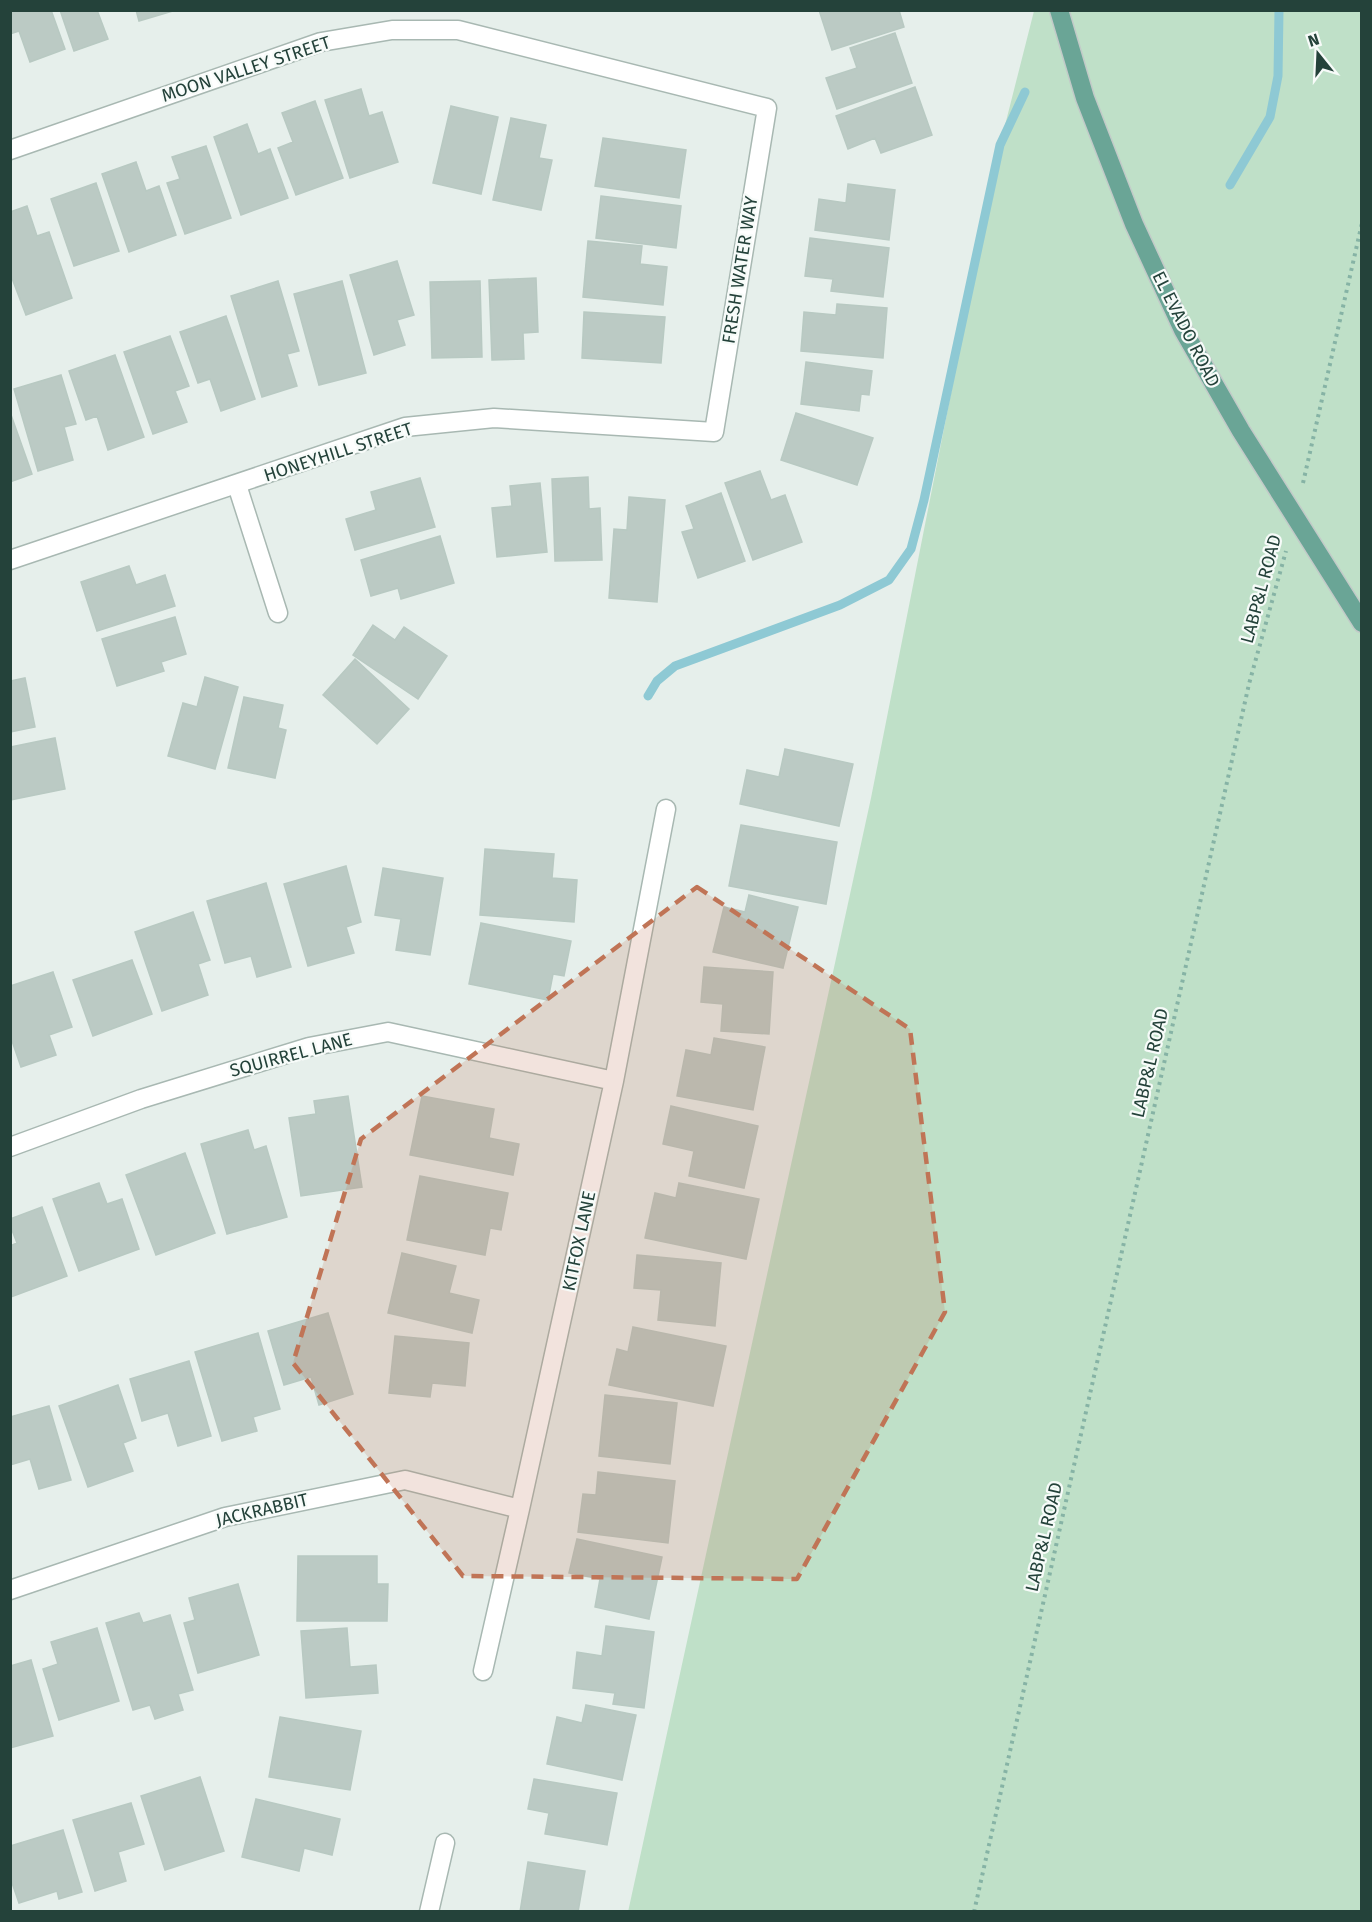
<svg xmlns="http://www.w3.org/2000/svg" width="1372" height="1922" font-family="'Fira Sans',sans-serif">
  <rect width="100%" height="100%" fill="#e6efeb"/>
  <!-- green -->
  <path fill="#bfe0c8" d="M1034 11H1361V1911L628 1912 871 798 1000 145Z"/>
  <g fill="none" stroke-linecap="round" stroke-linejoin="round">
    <!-- stream -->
    <path stroke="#8ec9d4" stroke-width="9" d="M1230 185 1270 117 1278 76 1279 10
      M648 696 657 681 675 666 840 605 889 580 911 549 924 500 1000 145 1025 92"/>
  </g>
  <!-- building -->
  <path fill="#bbcac4" stroke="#b8c9c2" stroke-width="1.5" d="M10 10H51L65 49 30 62 19 31 10 34Z
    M60 10H97L108 39 74 51Z
    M136 10H173V11L139 21Z
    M819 10H899L904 27 832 50Z
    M895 33 912 83 837 109 826 78 857 68 850 48Z
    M915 87 932 135 881 153 875 138 848 149 836 116Z
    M361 89 369 116 382 112 398 162 350 178 325 100Z
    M315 101 343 178 296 195 278 148 293 142 282 113Z
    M451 106 498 117 481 194 433 183Z
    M511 118 546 125 539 158 552 160 541 210 493 200Z
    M247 124 258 154 270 149 288 198 241 215 214 137Z
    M603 138 686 150 679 198 595 186Z
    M206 146 231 218 185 234 167 183 180 179 172 157Z
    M136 162 146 191 159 186 176 235 129 252 102 174Z
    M96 183 119 251 74 266 51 199Z
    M848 184 895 190 889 240 815 230 819 199 846 203Z
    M601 196 681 206 676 248 596 238Z
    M27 206 37 236 49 232 72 298 26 315 10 273V212Z
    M810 238 889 248 883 297 831 291 833 279 805 276Z
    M588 241 642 246 640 264 667 267 663 305 583 297Z
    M397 261 414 315 397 320 405 345 374 355 350 275Z
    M536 278 538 332 523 333 524 359 492 360 489 280Z
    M278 281 299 351 287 354 297 386 262 397 231 296Z
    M342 281 366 373 319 385 294 294Z
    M480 281 482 357 432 358 430 282Z
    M837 304 887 308 883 358 801 351 804 312 836 315Z
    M584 312 665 317 661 363 582 358Z
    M226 316 255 399 221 411 210 379 198 383 180 332Z
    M170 336 189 386 175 391 187 422 153 434 124 352Z
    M115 355 144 437 108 450 97 416 86 420 69 371Z
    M806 362 872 371 869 395 861 394 859 411 801 404Z
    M61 375 76 424 64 427 73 460 38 471 14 389Z
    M10 412 32 474 10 482Z
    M796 413 873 438 857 485 781 460Z
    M760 471 771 500 785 495 802 542 753 560 725 483Z
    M588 477 589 509 600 508 602 560 555 561 552 479Z
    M420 478 435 527 355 550 346 519 376 510 371 492Z
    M540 483 547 552 497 557 492 508 512 506 510 486Z
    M721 493 745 561 698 578 682 532 694 529 686 506Z
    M629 497 665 500 657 602 609 598 614 529 627 530Z
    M440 536 454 583 401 599 398 588 371 596 361 560Z
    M129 566 136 585 165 575 175 606 97 631 81 582Z
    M175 617 186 654 161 662 164 671 117 686 102 639Z
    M373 625 395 640 404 627 447 656 418 699 353 655Z
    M355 659 409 709 377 744 323 695Z
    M205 677 238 687 215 769 168 756 183 703 197 707Z
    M25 678 35 727 10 732V681Z
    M244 697 283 705 278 728 286 730 275 778 228 768Z
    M55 738 65 789 10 800V747Z
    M785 749 853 764 839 826 740 804 747 770 779 777Z
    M741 825 837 842 826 904 729 886Z
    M485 849 554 854 552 878 577 880 574 922 480 915Z
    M346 866 361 922 346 927 354 953 308 966 284 884Z
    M383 868 443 878 430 955 396 950 401 919 375 915Z
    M266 883 291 967 257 977 251 956 225 963 207 901Z
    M749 895 798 907 783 968 713 952 724 907 745 912Z
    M193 912 210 960 198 964 208 995 162 1011 135 932Z
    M481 923 571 941 564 976 553 974 548 1000 469 984Z
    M132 960 152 1014 93 1036 73 980Z
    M704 967 773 972 769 1034 721 1031 723 1004 701 1002Z
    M53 972 72 1027 49 1035 56 1055 21 1067 10 1035V986Z
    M714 1038 765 1047 753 1110 677 1096 686 1050 711 1055Z
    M348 1096 362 1187 301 1196 289 1118 316 1114 314 1101Z
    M422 1096 494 1109 489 1138 519 1144 513 1175 410 1155Z
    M671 1106 758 1126 744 1188 689 1176 694 1151 663 1144Z
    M248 1130 254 1150 266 1146 287 1217 227 1234 201 1144Z
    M185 1153 215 1233 156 1255 126 1175Z
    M420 1176 508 1193 501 1230 490 1228 485 1255 407 1240Z
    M99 1183 107 1204 122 1199 139 1249 79 1271 53 1199Z
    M679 1183 759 1199 746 1259 645 1238 655 1193 676 1198Z
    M42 1207 67 1276 11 1297 10 1246 17 1243 10 1225V1219Z
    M402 1253 456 1266 449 1293 479 1300 472 1333 388 1313Z
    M637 1255 721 1263 715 1326 658 1320 661 1290 634 1288Z
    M328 1313 353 1394 319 1405 311 1377 284 1385 268 1331Z
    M633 1327 726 1346 713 1406 609 1385 617 1349 628 1352Z
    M258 1333 280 1409 253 1417 257 1431 222 1441 195 1352Z
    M395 1336 469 1343 465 1386 432 1383 430 1397 389 1393Z
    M189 1361 211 1436 178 1446 168 1413 142 1421 130 1379Z
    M118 1385 136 1438 123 1443 133 1471 88 1487 59 1406Z
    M605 1395 677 1403 670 1464 599 1456Z
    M49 1406 71 1480 39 1489 30 1459 10 1465V1417Z
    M598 1472 675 1481 668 1543 578 1532 583 1494 596 1495Z
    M577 1539 662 1557 649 1619 595 1607 600 1579 569 1573Z
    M298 1556H377V1584H388L387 1621H297Z
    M238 1584 259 1655 198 1673 184 1623 195 1620 189 1598Z
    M139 1613 143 1623 170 1615 193 1690 178 1694 183 1710 155 1719 150 1705 133 1710 106 1623Z
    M606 1626 654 1632 644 1708 613 1704 615 1693 573 1688 577 1652 602 1656Z
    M97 1628 119 1701 59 1720 43 1669 58 1664 51 1642Z
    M347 1628 350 1667 376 1665 378 1693 306 1698 301 1631Z
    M31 1660 53 1736 10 1748V1666Z
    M586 1705 636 1715 622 1780 547 1764 557 1717 582 1723Z
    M280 1717 361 1731 350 1790 269 1777Z
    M200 1777 224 1851 165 1870 141 1796Z
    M534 1779 617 1793 607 1845 545 1834 549 1813 528 1809Z
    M256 1799 340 1819 332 1855 304 1848 299 1871 242 1857Z
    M131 1803 144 1844 118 1852 126 1881 95 1891 73 1820Z
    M63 1830 82 1892 59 1899 57 1891 19 1903 10 1877V1846Z
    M528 1862 585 1871 578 1912H520Z"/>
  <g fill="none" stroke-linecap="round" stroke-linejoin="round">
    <defs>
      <path id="minor" d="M10 150 321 42 392 30H458L767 108 714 432 494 418 405 427 10 560
        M237 485 278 613
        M10 1147 141 1099 309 1047 388 1032 614 1081
        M10 1590 225 1517 405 1480 520 1509
        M483 1671 520 1509 614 1081 666 809
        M429 1912 445 1843"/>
      <path id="major" d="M1059 10 1085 98 1134 224 1183 330 1241 431 1362 623"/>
    </defs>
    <!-- minor casing -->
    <use href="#minor" stroke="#a8b8b2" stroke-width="21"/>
    <!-- major casing -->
    <use href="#major" stroke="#c2cac8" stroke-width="21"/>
    <!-- path -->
    <path stroke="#86b3a5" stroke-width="4" stroke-dasharray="3 4.5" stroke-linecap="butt" d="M1303 483 1362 223
      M974 1912 1249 684 1286 551"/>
    <!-- minor -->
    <use href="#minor" stroke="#fff" stroke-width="18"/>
    <!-- major -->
    <use href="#major" stroke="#6aa596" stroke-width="18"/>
  </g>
  <!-- marked area -->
  <path fill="#c07456" fill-opacity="0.2" stroke="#c07456" stroke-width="4.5" stroke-dasharray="12 8" stroke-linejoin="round" d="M697 887 910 1029 945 1312 797 1579 463 1576 293 1363 361 1139Z"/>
  <g text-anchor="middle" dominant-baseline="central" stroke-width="4.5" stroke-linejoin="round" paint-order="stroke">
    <!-- street labels -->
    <g font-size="18" fill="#24423a" stroke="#f7fbf9">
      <text transform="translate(246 69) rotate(-18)">MOON VALLEY STREET</text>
      <text transform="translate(740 270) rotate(-81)">FRESH WATER WAY</text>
      <text transform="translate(1186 329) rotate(63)">EL EVADO ROAD</text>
      <text transform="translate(338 452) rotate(-18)">HONEYHILL STREET</text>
      <text transform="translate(1261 589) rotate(-75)">LABP&amp;L ROAD</text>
      <text transform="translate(291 1055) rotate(-15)">SQUIRREL LANE</text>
      <text transform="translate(1150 1063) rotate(-77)">LABP&amp;L ROAD</text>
      <text transform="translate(579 1241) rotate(-78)">KITFOX LANE</text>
      <text transform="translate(262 1510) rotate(-13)">JACKRABBIT</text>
      <text transform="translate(1044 1537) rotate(-77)">LABP&amp;L ROAD</text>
    </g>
  </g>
  <!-- border -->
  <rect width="1372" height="1922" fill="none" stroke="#24423a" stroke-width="24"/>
  <!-- north arrow -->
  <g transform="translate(1318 54) rotate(342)" stroke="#f7fbf9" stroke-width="4.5" paint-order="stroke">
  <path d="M0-4.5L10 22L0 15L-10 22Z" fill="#24423a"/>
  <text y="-9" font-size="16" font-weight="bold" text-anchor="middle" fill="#24423a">N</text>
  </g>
</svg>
